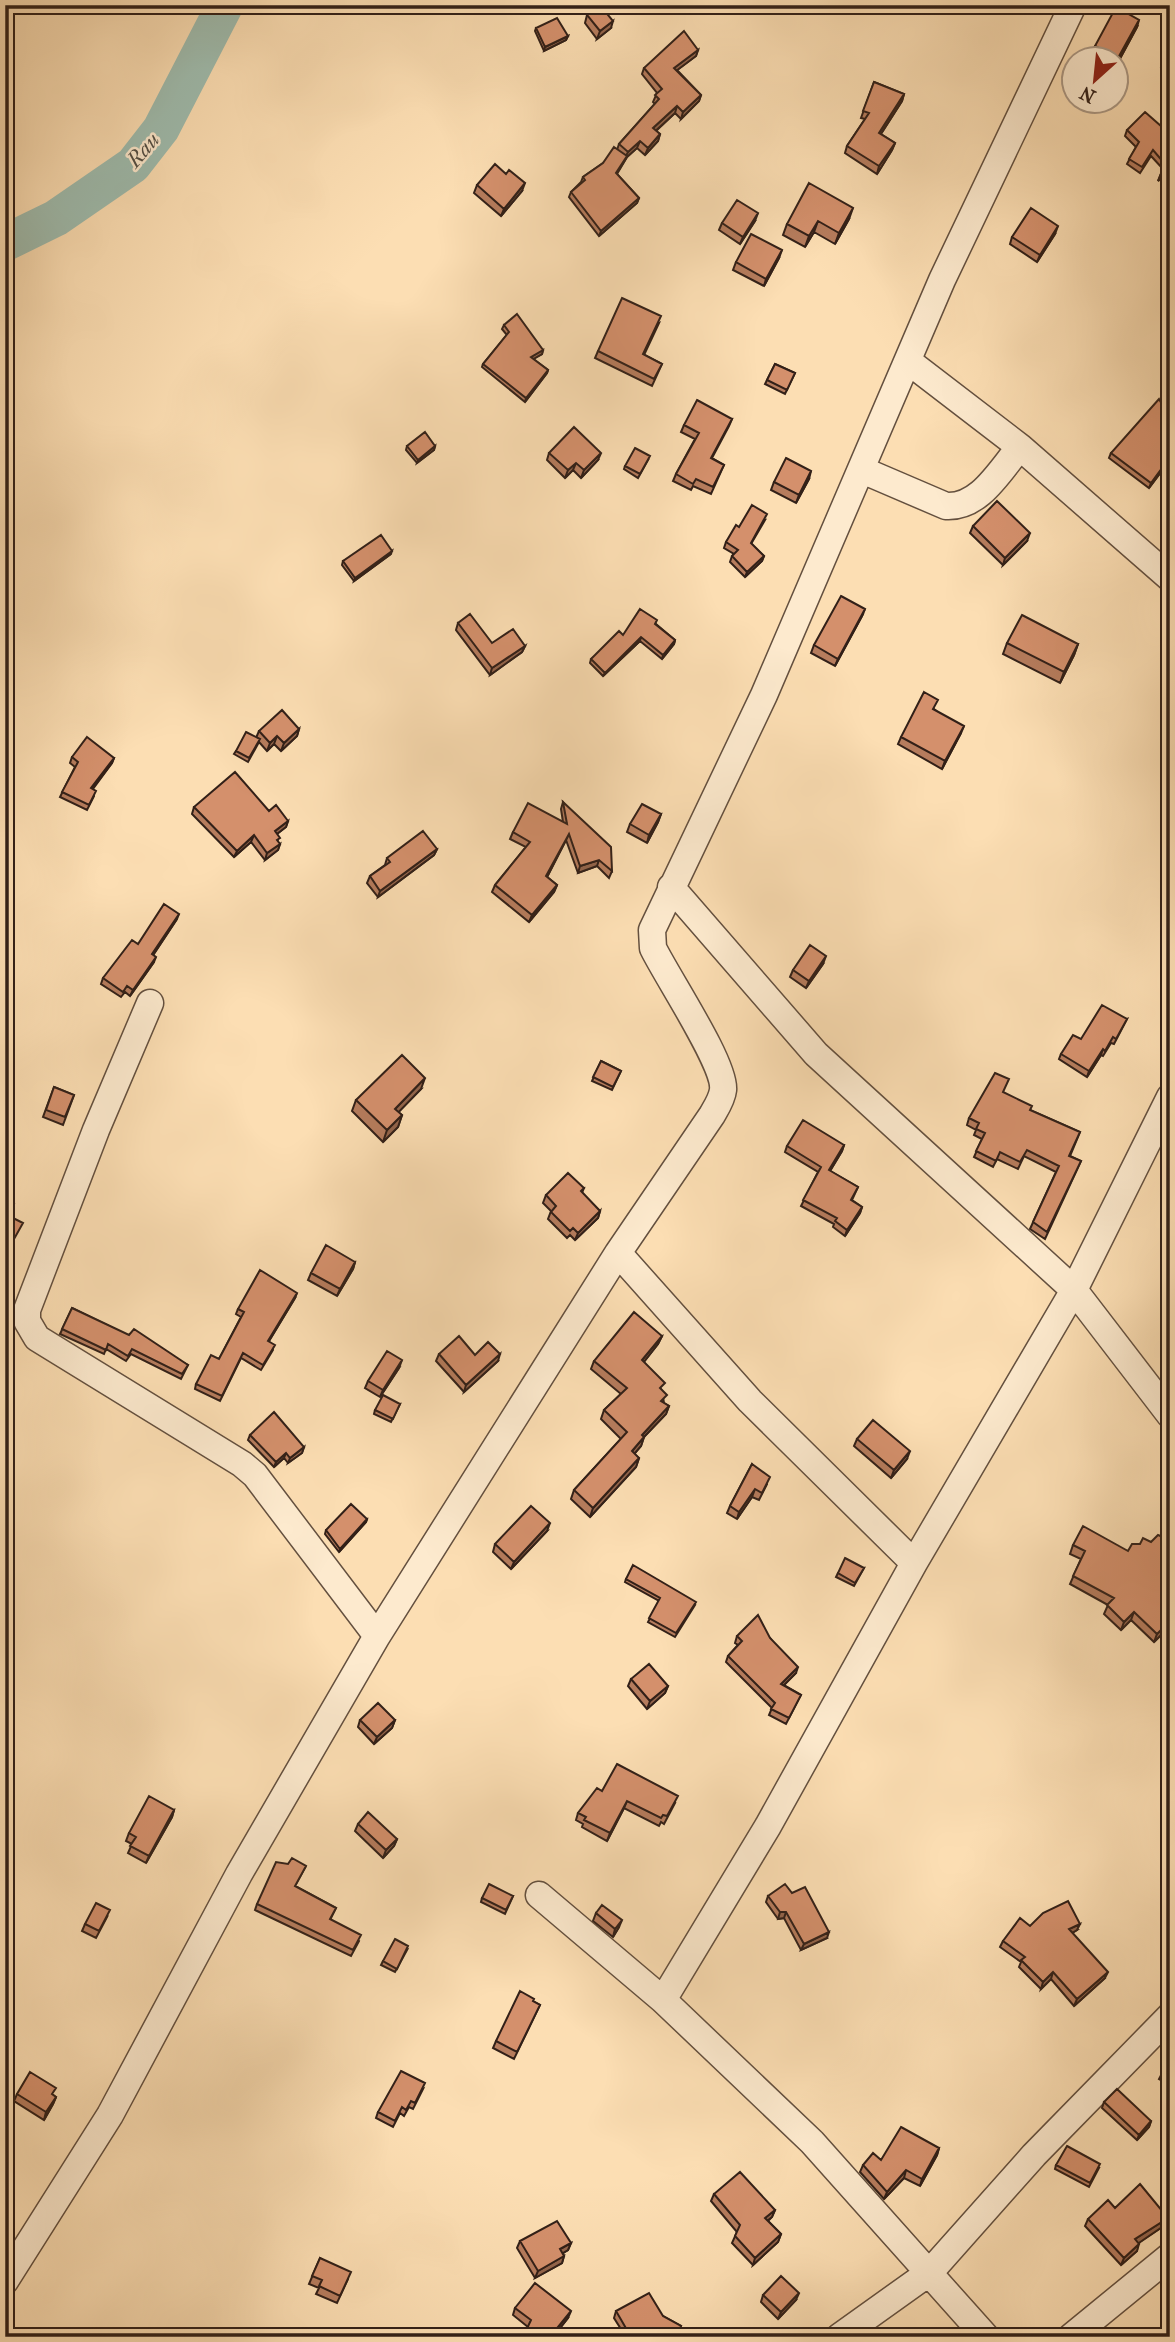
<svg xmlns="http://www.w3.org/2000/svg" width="1175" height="2342" font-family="'IM FELL French Canon',serif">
  <rect width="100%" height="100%" fill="#fcdeb3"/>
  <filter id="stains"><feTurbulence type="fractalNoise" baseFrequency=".00286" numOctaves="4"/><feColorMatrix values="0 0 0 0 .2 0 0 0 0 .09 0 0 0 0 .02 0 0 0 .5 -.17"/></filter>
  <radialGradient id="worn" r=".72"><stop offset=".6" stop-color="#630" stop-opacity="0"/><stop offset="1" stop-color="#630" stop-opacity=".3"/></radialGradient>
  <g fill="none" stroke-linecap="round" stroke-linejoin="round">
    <!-- river -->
    <path stroke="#9fbcae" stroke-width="37" d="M5 243 56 218 133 165 161 129 225 5"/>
    <defs>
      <path id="minor" d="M908 361 1020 447 1170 578
        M862 470 946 506C980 508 1000 470 1020 447
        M671 887 816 1054 1074 1290 1170 1415
        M150 1003 96 1130 27 1310V1321L37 1338 242 1464 255 1475 377 1636
        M618 1253 750 1401 914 1563
        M539 1895 663 2000 812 2142 986 2337
        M663 2000 768 1826 914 1563 1074 1290 1170 1097
        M5 2281 110 2115 239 1874 377 1636 618 1253 712 1115C716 1108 722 1099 723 1090 726 1065 667 977 653 948L652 930 764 695 942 280 1073 5
        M839 2337 930 2272 1034 2155 1170 2016
        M1071 2337 1170 2256"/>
    </defs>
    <!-- minor casing -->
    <use href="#minor" stroke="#64503f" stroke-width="29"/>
    <!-- minor -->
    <use href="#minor" stroke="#fdeace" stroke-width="26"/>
  </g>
  <!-- wall -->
  <path fill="#b67c5d" stroke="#322018" stroke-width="2" d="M587 15 611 28 597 39 585 23Z
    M1137 27 1116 66V60H1104L1092 53 1095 46Z
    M536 28 568 36 566 40 544 51 535 31Z
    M1170 49V73L1161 67 1163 60Z
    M698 50 696 56 677 70 701 95 699 101 681 119 675 113 656 131 660 134 658 141 645 155 637 148 627 157 617 174 639 198 637 203 599 236 569 197 571 192 581 182 583 177 603 163 617 150 619 144 655 104 653 102 657 93 642 74 644 68Z
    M874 82 904 94 902 101 881 134 895 143 892 150 877 174 845 153 847 146 865 119 861 118Z
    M1127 130 1170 134V171L1158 181 1163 169 1151 156 1140 173 1127 164 1136 147 1125 136Z
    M477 185 522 191 501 216 474 193Z
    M849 219 835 244 814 232 805 247 783 235 787 224Z
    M755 221 740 244 719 230 722 223Z
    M1055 234 1037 262 1010 244 1012 237Z
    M779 258 764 286 733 270 736 262Z
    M659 323 644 355 662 364 652 386 595 358 598 351Z
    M504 325 543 350 542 354 533 359 548 370 547 373 525 402 482 367 483 364 507 335 502 329Z
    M775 364 795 373 785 394 765 384Z
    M1170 418V460L1149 488 1109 458 1111 453Z
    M732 419 729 426 712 458 724 465 711 494 693 486 691 490 673 481 676 474 695 439 681 432 684 425Z
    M407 446H435L434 450 417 463 406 450Z
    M549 453 598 460 581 478 573 470 565 478 547 460Z
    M648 460 638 478 624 469 625 466Z
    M809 479 796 503 771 490 774 482Z
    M765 520 751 544 764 556 762 561 745 577 730 562 732 556 734 554 724 548 726 542 739 527Z
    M973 526 1027 541 1003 565 970 533Z
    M391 554 354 581 342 565 343 561Z
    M862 616 835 666 811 653 814 645Z
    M458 623 492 643 525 646 522 652 490 675 456 630Z
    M656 624 675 640 674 644 662 659 640 641 603 676 590 663 591 659 623 635Z
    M1007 643 1078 644 1074 655 1060 683 1003 654Z
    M934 709 961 733 942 769 898 744 901 737Z
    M299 729 297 736 281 751 274 744 267 751 259 742 248 762 234 754 236 751 256 738 259 731Z
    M72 757 114 758 112 763 93 789 94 796 87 810 60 797 75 767 70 763Z
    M563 802 612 871 609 878 597 866 578 873 566 840 547 877 557 885 554 892 529 922 492 892 495 885 526 847 510 839 513 832 563 822 561 809Z
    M194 807 269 811 288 821 286 827 277 834 278 842 280 844 278 850 265 860 251 842 234 857 192 814Z
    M661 814 658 822 647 843 627 832 630 824Z
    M437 849 434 855 378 897 367 883 370 876 385 865 387 858Z
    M177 919 153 955 154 962 130 996 125 992 121 997 101 984 103 978 138 944Z
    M823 964 806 988 790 977 793 970Z
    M1127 1019 1114 1044 1111 1043 1103 1056 1101 1055 1087 1077 1059 1059 1061 1054 1081 1039Z
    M601 1061 621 1071 612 1090 592 1081Z
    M54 1087 74 1095 63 1125 43 1117Z
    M421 1089 398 1112 402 1115 398 1127 383 1142 352 1111 356 1100Z
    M1004 1093 1030 1110 1080 1132 1070 1156 1081 1161 1045 1239 1030 1229 1056 1172 1024 1156 1018 1169 997 1159 993 1167 974 1157 982 1139 974 1135 976 1130 967 1125 969 1118Z
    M844 1145 842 1151 830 1171 858 1187 852 1200 862 1207 860 1213 845 1236 833 1227 834 1224 801 1206 818 1172 785 1152 787 1146Z
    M584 1188 582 1193 600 1211 598 1218 575 1240 570 1235 567 1238 548 1219 551 1211 543 1203 546 1195Z
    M355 1262 353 1269 337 1296 308 1280 311 1273Z
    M295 1298 269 1341 273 1350 261 1370 241 1358 220 1401 195 1389 196 1384 219 1359 241 1317 236 1314 238 1309Z
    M72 1308 188 1365 181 1379 131 1354 126 1361 106 1349 104 1354 60 1334Z
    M662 1336 658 1344 644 1362 662 1391 664 1403 669 1406 666 1414 644 1437 641 1446 634 1454 639 1458 636 1467 590 1517 571 1499 574 1490 621 1439 601 1419 604 1410 621 1394 591 1369 594 1361Z
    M439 1354 475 1355 498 1361 464 1392 436 1361Z
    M399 1368 380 1397 365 1388 368 1381Z
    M400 1404 391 1422 374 1414 375 1410Z
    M250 1435 304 1447 302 1453 288 1463 284 1458 274 1467 248 1440Z
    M857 1439 907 1459 891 1478 854 1446Z
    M752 1464 767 1484 759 1500 752 1497 737 1519 727 1513 730 1506Z
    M367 1519 366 1522 339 1552 325 1534 326 1530Z
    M547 1531 511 1569 493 1552 495 1544Z
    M1170 1540V1587L1164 1597 1170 1603V1626L1154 1642 1131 1620 1121 1630 1104 1614 1108 1605 1070 1584 1081 1559 1070 1554 1073 1545 1128 1551 1140 1544Z
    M864 1568 854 1586 836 1577 838 1573Z
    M626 1579 695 1605 675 1637 648 1622 659 1601 625 1582Z
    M737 1636 770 1638 796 1673 784 1685 801 1695 786 1724 769 1715 772 1708 726 1662 728 1656 738 1645 735 1643Z
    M631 1679 668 1686 665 1693 647 1709 628 1686Z
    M360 1720H395L392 1728 374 1744 358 1727Z
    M602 1791 675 1803 664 1824 661 1822 659 1826 624 1808 607 1841 582 1827 583 1824 576 1820 578 1813Z
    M174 1810 172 1817 146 1863 128 1853 132 1844 126 1841 129 1833Z
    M358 1824 397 1839 394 1846 383 1858 355 1831Z
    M306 1866 295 1886 336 1908 330 1920 359 1941 351 1956 255 1910 257 1904Z
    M513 1896 505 1914 481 1902 482 1898Z
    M768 1896 827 1938 801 1950 784 1918 778 1919 766 1902Z
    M596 1913 619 1927 613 1937 593 1921Z
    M107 1917 96 1938 82 1931 85 1924Z
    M1030 1926 1077 1930 1072 1933 1105 1978 1074 2006 1051 1979 1041 1989 1019 1967 1021 1962 1000 1947 1003 1941Z
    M407 1950 395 1972 381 1965 383 1961Z
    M533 2001 540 2005 514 2059 493 2048 496 2041Z
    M1170 2058V2085L1159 2079Z
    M423 2089 413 2109 409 2107 404 2116 400 2113 393 2127 376 2118 378 2112Z
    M17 2094 53 2095 56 2097 53 2104 44 2120 14 2101Z
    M1170 2094V2114L1162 2107 1164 2099Z
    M1104 2102 1151 2121 1149 2127 1137 2140 1102 2108Z
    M939 2148 937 2155 920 2186 904 2178 884 2199 860 2172 863 2165Z
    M1056 2165 1099 2168 1089 2187 1055 2169Z
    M714 2194 775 2210 772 2217 768 2221 781 2234 778 2242 753 2265 732 2243 737 2232 711 2201Z
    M1115 2208 1168 2218 1165 2225 1138 2243 1137 2251 1121 2265 1085 2226 1088 2219Z
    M520 2241 571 2243 568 2250 563 2253 564 2256 562 2263 535 2278 517 2248Z
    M320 2258 348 2279 337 2303 316 2294 319 2288 309 2284Z
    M763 2295 796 2300 778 2319 761 2302Z
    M515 2308 568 2318 553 2337H523L528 2327 513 2315Z
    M616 2311 663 2316 681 2326 676 2337H626L614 2318Z"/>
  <!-- shaded-wall -->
  <path fill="#94654c" stroke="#322018" stroke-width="2" d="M1139 20 1137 27 1116 66 1118 58Z
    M613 21 611 28 597 39 600 31Z
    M568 36 566 40 544 51 545 47Z
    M698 50 696 56 672 74 674 68Z
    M904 94 902 101 877 140 879 133Z
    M701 95 699 101 681 119 683 112Z
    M677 106 675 113 651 135 653 128Z
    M660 134 658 141 645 155 648 148Z
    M640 141 637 148 627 157 614 178 628 152Z
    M895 143 892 150 877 174 879 166Z
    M1170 167V171L1158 181 1160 176Z
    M525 183 522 191 501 216 504 209Z
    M639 198 637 203 599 236 601 231Z
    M853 208 849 219 835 244 839 233Z
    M758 213 755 221 740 244 743 237Z
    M818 221 814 232 805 247 809 236Z
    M1058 226 1055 234 1037 262 1040 255Z
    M782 250 779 258 764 286 766 279Z
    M543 350 542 354 530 361 531 357Z
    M548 370 547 373 525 402 526 398Z
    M435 446 434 450 417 463 418 460Z
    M601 453 598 460 581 478 584 470Z
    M1170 457V460L1149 488 1151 483Z
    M576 463 573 470 565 478 568 470Z
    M811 471 809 479 796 503 799 495Z
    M1030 533 1027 541 1003 565 1005 558Z
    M392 551 391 554 354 581 355 578Z
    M764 556 762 561 745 577 747 572Z
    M865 609 862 616 835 666 838 659Z
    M641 637 640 641 603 676 605 673Z
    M675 640 674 644 662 659 663 655Z
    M1078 644 1074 655 1060 683 1064 672Z
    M525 646 522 652 490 675 492 668Z
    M964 726 961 733 942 769 945 761Z
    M299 729 297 736 281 751 284 743Z
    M277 736 274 744 267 751 270 743Z
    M114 758 112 763 89 793 91 788Z
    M661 814 658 822 647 843 649 835Z
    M288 821 286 827 273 837 275 831Z
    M569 834 566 840 544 883 546 876Z
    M254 835 251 842 234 857 237 851Z
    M280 844 278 850 265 860 267 853Z
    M437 849 434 855 378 897 380 891Z
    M599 860 597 866 578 873 580 866Z
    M557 885 554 892 529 922 532 915Z
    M179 914 177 919 150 960 152 954Z
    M826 956 823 964 806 988 809 981Z
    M156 957 154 962 130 996 133 990Z
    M1103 1049 1101 1055 1087 1077 1089 1071Z
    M425 1078 421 1089 391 1120 395 1109Z
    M402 1115 398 1127 383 1142 387 1130Z
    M844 1145 842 1151 827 1176 829 1170Z
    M862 1207 860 1213 845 1236 847 1230Z
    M600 1211 598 1218 575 1240 578 1233Z
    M355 1262 353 1269 337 1296 340 1289Z
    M297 1293 295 1298 266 1346 268 1341Z
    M662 1336 658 1344 639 1368 642 1360Z
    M500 1354 498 1361 464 1392 466 1385Z
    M402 1360 399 1368 380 1397 383 1390Z
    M669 1406 666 1414 638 1443 642 1435Z
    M644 1437 641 1446 629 1460 632 1451Z
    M304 1447 302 1453 288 1463 290 1458Z
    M910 1451 907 1459 891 1478 894 1470Z
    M286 1453 284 1458 274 1467 276 1462Z
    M639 1458 636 1467 590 1517 593 1508Z
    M755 1489 752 1497 737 1519 739 1512Z
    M367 1519 366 1522 339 1552 340 1549Z
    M550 1523 547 1531 511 1569 514 1562Z
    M1134 1612 1131 1620 1121 1630 1124 1622Z
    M1170 1621V1626L1154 1642 1157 1634Z
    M798 1667 796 1673 779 1690 781 1684Z
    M668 1686 665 1693 647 1709 650 1701Z
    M395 1720 392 1728 374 1744 377 1737Z
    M627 1801 624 1808 607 1841 610 1833Z
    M174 1810 172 1817 146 1863 149 1856Z
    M397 1839 394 1846 383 1858 386 1850Z
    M780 1912H786L784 1918 778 1919Z
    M622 1920 619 1927 613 1937 615 1929Z
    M1080 1924 1077 1930 1067 1936 1069 1929Z
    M829 1932 827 1938 801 1950 804 1944Z
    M1053 1972 1051 1979 1041 1989 1043 1982Z
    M1108 1972 1105 1978 1074 2006 1077 1999Z
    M56 2097 53 2104 44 2120 46 2112Z
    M1151 2121 1149 2127 1137 2140 1139 2135Z
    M939 2148 937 2155 920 2186 922 2179Z
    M906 2170 904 2178 884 2199 887 2192Z
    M775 2210 772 2217 762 2225 765 2218Z
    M1168 2218 1165 2225 1133 2247 1135 2239Z
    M781 2234 778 2242 753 2265 755 2258Z
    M571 2243 568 2250 558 2256 560 2249Z
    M1139 2244 1137 2251 1121 2265 1124 2258Z
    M564 2256 562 2263 535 2278 538 2271Z
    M799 2293 796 2300 778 2319 781 2312Z
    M571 2311 568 2318 553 2337H550Z"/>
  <!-- building -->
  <path fill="#d4906c" stroke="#322018" stroke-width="2" d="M599 5H600L613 21 600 31 587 15Z
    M1116 7 1139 20 1118 58 1095 46Z
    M557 18 568 36 545 47 536 28Z
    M684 31 698 50 674 68 701 95 683 112 677 106 653 128 660 134 648 148 640 141 628 152 619 144 659 99 655 95 662 89 644 68Z
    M1170 49V63L1163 60Z
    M874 82 904 94 879 133 895 143 879 166 847 146 869 113 863 111Z
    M1145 112 1170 134V167L1160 176 1165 164 1153 150 1142 167 1129 159 1139 142 1127 130Z
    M614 147 627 156 616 173 639 198 601 231 571 192 585 180 583 177 603 163Z
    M495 164 506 174 509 170 525 183 504 209 477 185Z
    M809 183 853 208 839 233 818 221 809 236 787 224Z
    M737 200 758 213 743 237 722 223Z
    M1031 208 1058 226 1040 255 1012 237Z
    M751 234 782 250 766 279 736 262Z
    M622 298 661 316 643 354 662 364 654 379 598 351Z
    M517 314 543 350 531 357 548 370 526 398 483 364 509 332 504 325Z
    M775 364 795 373 787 390 767 380Z
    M1159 399 1170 418V457L1151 483 1111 453Z
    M697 400 732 419 711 458 724 465 713 487 696 479 693 484 676 474 699 433 684 425Z
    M574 427 601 453 584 470 576 463 568 470 549 453Z
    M425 432 435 446 418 460 407 446Z
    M635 448 650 456 640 474 625 466Z
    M786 458 811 471 799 495 774 482Z
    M997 501 1030 533 1005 558 973 526Z
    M752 505 767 514 751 543 764 556 747 572 732 556 738 550 726 542 736 525 739 527Z
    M381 535 392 551 355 578 343 561Z
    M841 596 865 609 838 659 814 645Z
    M640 609 657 620 655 624 675 640 663 655 641 637 605 673 591 659 619 631 623 635Z
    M470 614 492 643 513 629 525 646 492 668 458 623Z
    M1022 615 1078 644 1064 672 1007 643Z
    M924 692 938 700 933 709 964 726 945 761 901 737Z
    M282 710 299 729 284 743 277 736 270 743 259 731Z
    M246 732 260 739 249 758 236 751Z
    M87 737 114 758 91 788 96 791 89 805 62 792 78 762 72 757Z
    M235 772 269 811 276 805 288 821 275 831 280 838 277 840 280 844 267 853 254 835 237 851 194 807Z
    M563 802 611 847 612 871 599 860 580 866 569 834 546 876 557 885 532 915 495 885 530 842 513 832 528 803 567 824Z
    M642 804 661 814 649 835 630 824Z
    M423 831 437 849 380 891 370 876 390 862 387 858Z
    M164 904 179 914 152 954 156 957 133 990 127 986 123 992 103 978 132 940 138 944Z
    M810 945 826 956 809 981 793 970Z
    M1102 1005 1127 1019 1116 1039 1113 1037 1105 1051 1103 1049 1089 1071 1061 1054 1073 1035 1081 1039Z
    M402 1055 425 1078 395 1109 402 1115 387 1130 356 1100Z
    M601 1061 621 1071 613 1087 593 1077Z
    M995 1073 1009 1079 1003 1092 1032 1106 1030 1110 1080 1132 1069 1156 1081 1161 1047 1232 1033 1222 1059 1166 1027 1150 1020 1162 1000 1152 996 1161 976 1151 985 1133 976 1129 979 1123 969 1118Z
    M54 1087 74 1095 65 1117 46 1110Z
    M803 1120 844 1145 829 1170 858 1187 851 1200 862 1207 847 1230 835 1221 837 1218 803 1200 821 1167 787 1146Z
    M568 1173 584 1188 581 1191 600 1211 578 1233 573 1228 570 1231 551 1212 556 1206 546 1195Z
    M5 1200 14 1204 9 1216 23 1223 9 1248 5 1246Z
    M326 1245 355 1262 340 1289 311 1273Z
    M260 1270 297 1293 268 1341 275 1345 263 1365 243 1353 222 1396 196 1384 211 1355 219 1359 244 1312 238 1309Z
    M72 1308 129 1335 134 1329 188 1365 182 1374 132 1349 128 1356 108 1344 106 1350 62 1329Z
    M634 1312 662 1336 642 1360 665 1383 660 1388 667 1395 661 1401 669 1406 642 1435 644 1437 632 1451 639 1458 593 1508 574 1490 627 1432 604 1410 627 1388 594 1361Z
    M459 1336 475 1355 488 1342 500 1354 466 1385 439 1354Z
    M387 1351 402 1360 383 1390 368 1381Z
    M383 1395 400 1404 393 1419 375 1410Z
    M274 1412 304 1447 290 1458 286 1453 276 1462 250 1435Z
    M873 1420 910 1451 894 1470 857 1439Z
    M752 1464 770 1477 762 1493 755 1489 739 1512 730 1506Z
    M351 1504 367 1519 340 1549 326 1530Z
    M531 1506 550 1523 514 1562 495 1544Z
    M1083 1526 1128 1551 1132 1544H1140L1143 1538 1151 1542 1158 1535 1170 1540V1584L1163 1596 1170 1603V1621L1157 1634 1134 1612 1124 1622 1107 1605 1114 1598 1073 1576 1085 1551 1073 1545Z
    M845 1558 864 1568 855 1583 838 1573Z
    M633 1565 696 1602 676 1633 649 1618 660 1598 626 1579Z
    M758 1615 770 1638 798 1667 781 1684 801 1695 789 1718 771 1709 775 1703 728 1656 742 1641 737 1636Z
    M649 1664 668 1686 650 1701 631 1679Z
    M378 1703 395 1720 377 1737 360 1720Z
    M617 1764 678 1796 667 1816 663 1815 661 1818 627 1801 610 1833 584 1820 586 1817 578 1813 597 1788 602 1791Z
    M149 1796 174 1810 149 1856 130 1846 136 1837 129 1833Z
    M368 1812 397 1839 386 1850 358 1824Z
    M292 1858 306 1866 295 1886 336 1908 330 1919 361 1935 353 1950 257 1904 276 1862 288 1864Z
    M489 1884 513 1896 506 1910 482 1898Z
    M785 1884 792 1893 805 1887 829 1932 804 1944 786 1912H780L768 1896Z
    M1068 1901 1080 1924 1069 1929 1108 1972 1077 1999 1053 1972 1043 1982 1021 1960 1025 1957 1003 1941 1020 1918 1030 1926 1043 1913Z
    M96 1903 110 1910 99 1931 85 1924Z
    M602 1905 622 1920 615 1929 596 1913Z
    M395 1939 408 1946 397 1969 383 1961Z
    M520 1991 534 1999 533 2001 540 2005 517 2052 496 2041Z
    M1170 2058V2076L1162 2072Z
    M401 2071 425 2083 415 2103 411 2101 406 2110 402 2107 395 2121 378 2112Z
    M30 2072 56 2088 52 2094 56 2097 46 2112 17 2094Z
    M1117 2089 1151 2121 1139 2135 1104 2102Z
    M1170 2094V2104L1164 2099Z
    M901 2127 939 2148 922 2179 906 2170 887 2192 863 2165 873 2153 881 2160Z
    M1067 2146 1100 2164 1090 2183 1056 2165Z
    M740 2172 775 2210 765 2218 781 2234 755 2258 735 2236 740 2225 714 2194Z
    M1140 2184 1168 2218 1135 2239 1139 2244 1124 2258 1088 2219 1108 2200 1115 2208Z
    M557 2221 571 2243 560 2249 564 2256 538 2271 520 2241Z
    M320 2258 351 2272 340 2296 319 2286 322 2280 312 2276Z
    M781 2276 799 2293 781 2312 763 2295Z
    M535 2283 571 2311 550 2337H523L531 2320 515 2308Z
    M649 2293 663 2316 681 2326 675 2337H640L627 2330 616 2311Z"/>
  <g text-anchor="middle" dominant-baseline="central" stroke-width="5" stroke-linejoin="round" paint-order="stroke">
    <!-- water labels -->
    <g font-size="21" font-style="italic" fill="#534f45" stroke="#fdeace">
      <text transform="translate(143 150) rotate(-49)">Rau</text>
    </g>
  </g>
  <!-- margin -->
  <rect width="1175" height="2342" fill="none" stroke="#fcdeb3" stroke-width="28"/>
  <rect x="7" y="7" width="1161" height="2328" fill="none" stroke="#322018" stroke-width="3.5"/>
  <rect x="14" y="14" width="1147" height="2314" fill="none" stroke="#322018" stroke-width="2"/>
  <!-- north arrow -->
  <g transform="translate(1095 80) rotate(207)"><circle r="33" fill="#fdeace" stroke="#ac9985" stroke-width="2"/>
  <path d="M0-5L12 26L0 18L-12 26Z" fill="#8f2418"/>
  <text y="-10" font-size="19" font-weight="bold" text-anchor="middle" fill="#322018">N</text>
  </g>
  <rect width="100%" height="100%" filter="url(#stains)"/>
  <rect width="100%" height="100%" fill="url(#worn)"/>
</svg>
